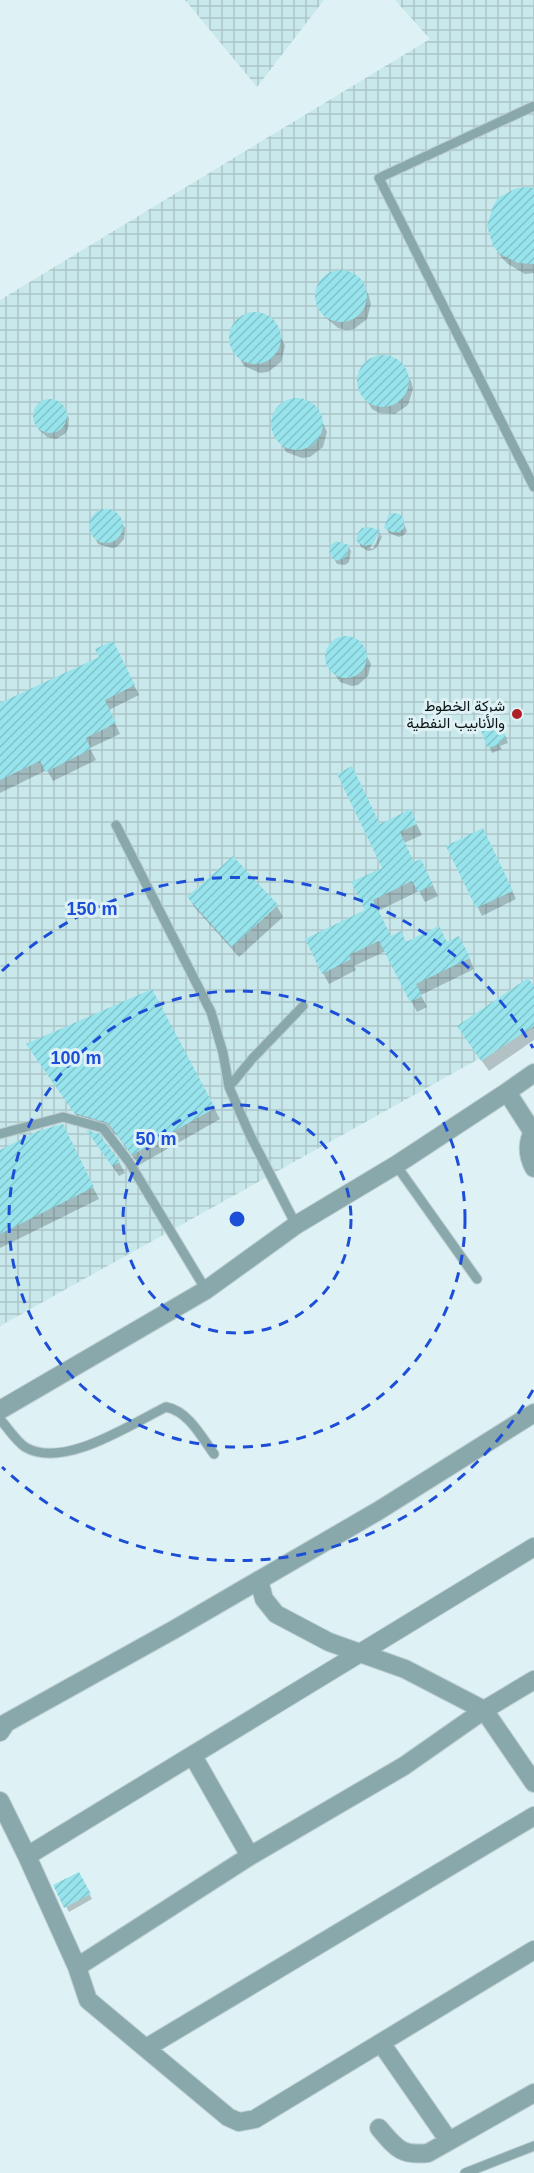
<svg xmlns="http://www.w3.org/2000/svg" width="534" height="2173" font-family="Arial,Vazirmatn,sans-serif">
  <defs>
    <pattern id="industrial-grid" width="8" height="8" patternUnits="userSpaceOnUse" patternTransform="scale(1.5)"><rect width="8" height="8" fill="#c9e8eb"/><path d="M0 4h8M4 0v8" fill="none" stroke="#abc6c9"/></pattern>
    <pattern id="building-hatch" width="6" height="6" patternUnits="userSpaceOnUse" patternTransform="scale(1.5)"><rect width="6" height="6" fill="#97e4ec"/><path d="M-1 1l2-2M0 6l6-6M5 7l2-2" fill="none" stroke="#81c3ca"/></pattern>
  </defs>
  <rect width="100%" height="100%" fill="#def2f5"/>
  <!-- industrial -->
  <path fill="url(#industrial-grid)" d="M185 0H324L257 87Z
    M395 0H534V1028L0 1326V300L430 39Z"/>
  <!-- shadow -->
  <path fill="#0003" d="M534 190V273L525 274 508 264 501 257 494 245 489 226 494 207Z
    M346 271 360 280 369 296 371 304 367 319 354 329 346 330 338 328 325 317 320 308 317 292 319 285 330 273Z
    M260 314 274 322 285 346 281 362 268 372 260 373 244 366 231 343V335L238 321 244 316Z
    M379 356 395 360 411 381 413 389 408 405 395 414 379 413 372 409 358 386 361 370 365 363Z
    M302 400 316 408 327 432 323 447 310 457 302 458 286 452 273 428 275 413 287 401Z
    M48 401 59 403 69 418 68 429 65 434 56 439 47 437 39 430 34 420 35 410 38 405Z
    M104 510 115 513 125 528 124 539 117 547 112 548 98 544 90 529 91 519 94 515Z
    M401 517 407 531 404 535 399 537 389 533 386 528Z
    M379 532 380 534H377L370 548 373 549 380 534 382 537 377 547 373 550 368 551 361 547 358 541Z
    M348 546 351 551 349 562 345 565 337 564 331 553Z
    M348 637 360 643 371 664 368 676 358 685 352 686 340 682 327 663 326 657 331 644 342 638Z
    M118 653 139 695 109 710 120 734 90 748 96 760 53 781 47 770 0 793V703L3 704 101 658Z
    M501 725 508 743 500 746 502 749 492 753 482 728H494Z
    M410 811 422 835 404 843 414 864 426 871 438 896 425 902 419 891 378 911 391 938 406 944H447L465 948 474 969 421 995 427 1007 417 1012 386 951 354 966 356 970 329 984 323 973 367 911 384 868 380 826Z
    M487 838 516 899 482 916 448 847Z
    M189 898 277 906 283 917 239 957 195 908Z
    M534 989V1040L489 1071 465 1037Z
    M157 1002 220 1119 139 1165 116 1134 82 1124 28 1045Z
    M68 1137 99 1199 0 1248V1151Z
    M95 1141 119 1162 125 1173 119 1176Z
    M79 1874 92 1899 69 1912 55 1886Z"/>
  <!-- building -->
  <path fill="url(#building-hatch)" d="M528 187 534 188V264L518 263 500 254 493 246 487 226 493 206 499 197 517 188Z
    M315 296a26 26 0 1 1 52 0a26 26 0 1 1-52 0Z
    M229 338a26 26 0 1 1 52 0a26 26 0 1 1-52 0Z
    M357 381a26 26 0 1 1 52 0a26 26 0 1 1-52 0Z
    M271 424a26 26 0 1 1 52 0a26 26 0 1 1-52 0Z
    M33 416a17 17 0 1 1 34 0a17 17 0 1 1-34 0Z
    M89 526a17 17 0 1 1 34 0a17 17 0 1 1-34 0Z
    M393 513 400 514 404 519V528L399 532H392L384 528 388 516Z
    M368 527 380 530 373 544 364 546 356 541 358 533 362 528Z
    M336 541 349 545 347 556 339 561 333 559 329 551 331 545Z
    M325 657a21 21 0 1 1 42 0a21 21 0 1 1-42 0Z
    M113 641 135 685 105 700 116 723 86 738 91 749 46 772 40 761 0 780V703L99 657 95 649Z
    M492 723 493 726 501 723 506 738 499 741 500 744 488 748 480 728Z
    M352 766 380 824 411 809 417 824 400 832 414 862 421 859 433 885 418 892 412 881 373 900 391 936 401 931 406 942 439 926 447 942 459 936 470 958 416 984 422 996 410 1002 379 941 349 955 351 959 322 974 305 939 365 910 351 882 382 868 337 774Z
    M483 828 513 891 476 908 446 846Z
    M233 856 278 905 232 947 187 897Z
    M528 978 534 986V1026L481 1061 457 1026Z
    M152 989 215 1108 132 1155 108 1123 74 1113 26 1044Z
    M63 1124 94 1187 0 1234V1150L38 1131Z
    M86 1130 99 1134 120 1162 112 1166Z
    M79 1872 91 1894 64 1908 53 1885Z"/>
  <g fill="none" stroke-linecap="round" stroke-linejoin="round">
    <defs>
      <path id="service" d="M534 106 379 178 534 487
        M116 825 211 1012 223 1053 229 1087 250 1135 296 1225
        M229 1087 252 1059 303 1006
        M0 1134 63 1117 103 1128 129 1162 206 1290
        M396 1165 477 1279
        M0 1419C7 1427 16 1441 25 1447 63 1470 131 1424 166 1407 188 1411 201 1436 214 1454
        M465 2173 534 2146"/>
      <path id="minor" d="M507 1092 532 1131
        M534 1129C527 1142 527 1155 534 1168
        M0 1410 206 1290 296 1225 396 1165 507 1092 534 1073
        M259 1580 264 1599 276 1614 329 1642 405 1669 484 1710 534 1783
        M0 1732 6 1723 175 1629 378 1511 534 1413
        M193 1756 250 1856
        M0 1801 27 1856 77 1967 88 2000 228 2117 239 2122 255 2119 534 1950
        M27 1856 534 1547
        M77 1967 250 1856 404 1766 484 1710 534 1680
        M381 2043 449 2141
        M146 2048 534 1816
        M379 2128C396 2148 401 2156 428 2153L534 2093"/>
    </defs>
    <!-- service casing -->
    <use href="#service" stroke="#bcced1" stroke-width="11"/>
    <!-- minor casing -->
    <use href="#minor" stroke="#bcced1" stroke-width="20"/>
    <!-- service -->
    <use href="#service" stroke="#89a8ab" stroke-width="9"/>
    <!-- minor -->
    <use href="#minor" stroke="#89a8ab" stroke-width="18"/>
  </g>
  <!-- distance rings -->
  <g fill="none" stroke="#1d4ed8" stroke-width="3" stroke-dasharray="10 8">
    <circle cx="237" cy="1219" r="114"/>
    <circle cx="237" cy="1219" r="228"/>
    <path d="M533 1390A342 342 0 0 1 2 1467M2 971A342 342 0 0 1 533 1048"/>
  </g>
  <!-- markers -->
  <circle fill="#af1d27" stroke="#def2f5" stroke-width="2" cx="517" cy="714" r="6"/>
  <g text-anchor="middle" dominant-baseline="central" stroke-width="6" stroke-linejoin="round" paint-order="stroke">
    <!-- poi labels -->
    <g font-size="15" fill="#0b1213" stroke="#def2f5" text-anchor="end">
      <text x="505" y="705">شركة الخطوط<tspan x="505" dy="17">والأنابيب النفطية</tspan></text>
    </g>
  </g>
  <circle cx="237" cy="1219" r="9" fill="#1d4ed8" stroke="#def2f5" stroke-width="3"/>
  <g font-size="18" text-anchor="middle" font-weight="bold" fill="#1d4ed8" stroke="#def2f5" stroke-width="6" stroke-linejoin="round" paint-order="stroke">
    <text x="92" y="915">150 m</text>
    <text x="76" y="1064">100 m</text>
    <text x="156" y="1145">50 m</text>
  </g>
</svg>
